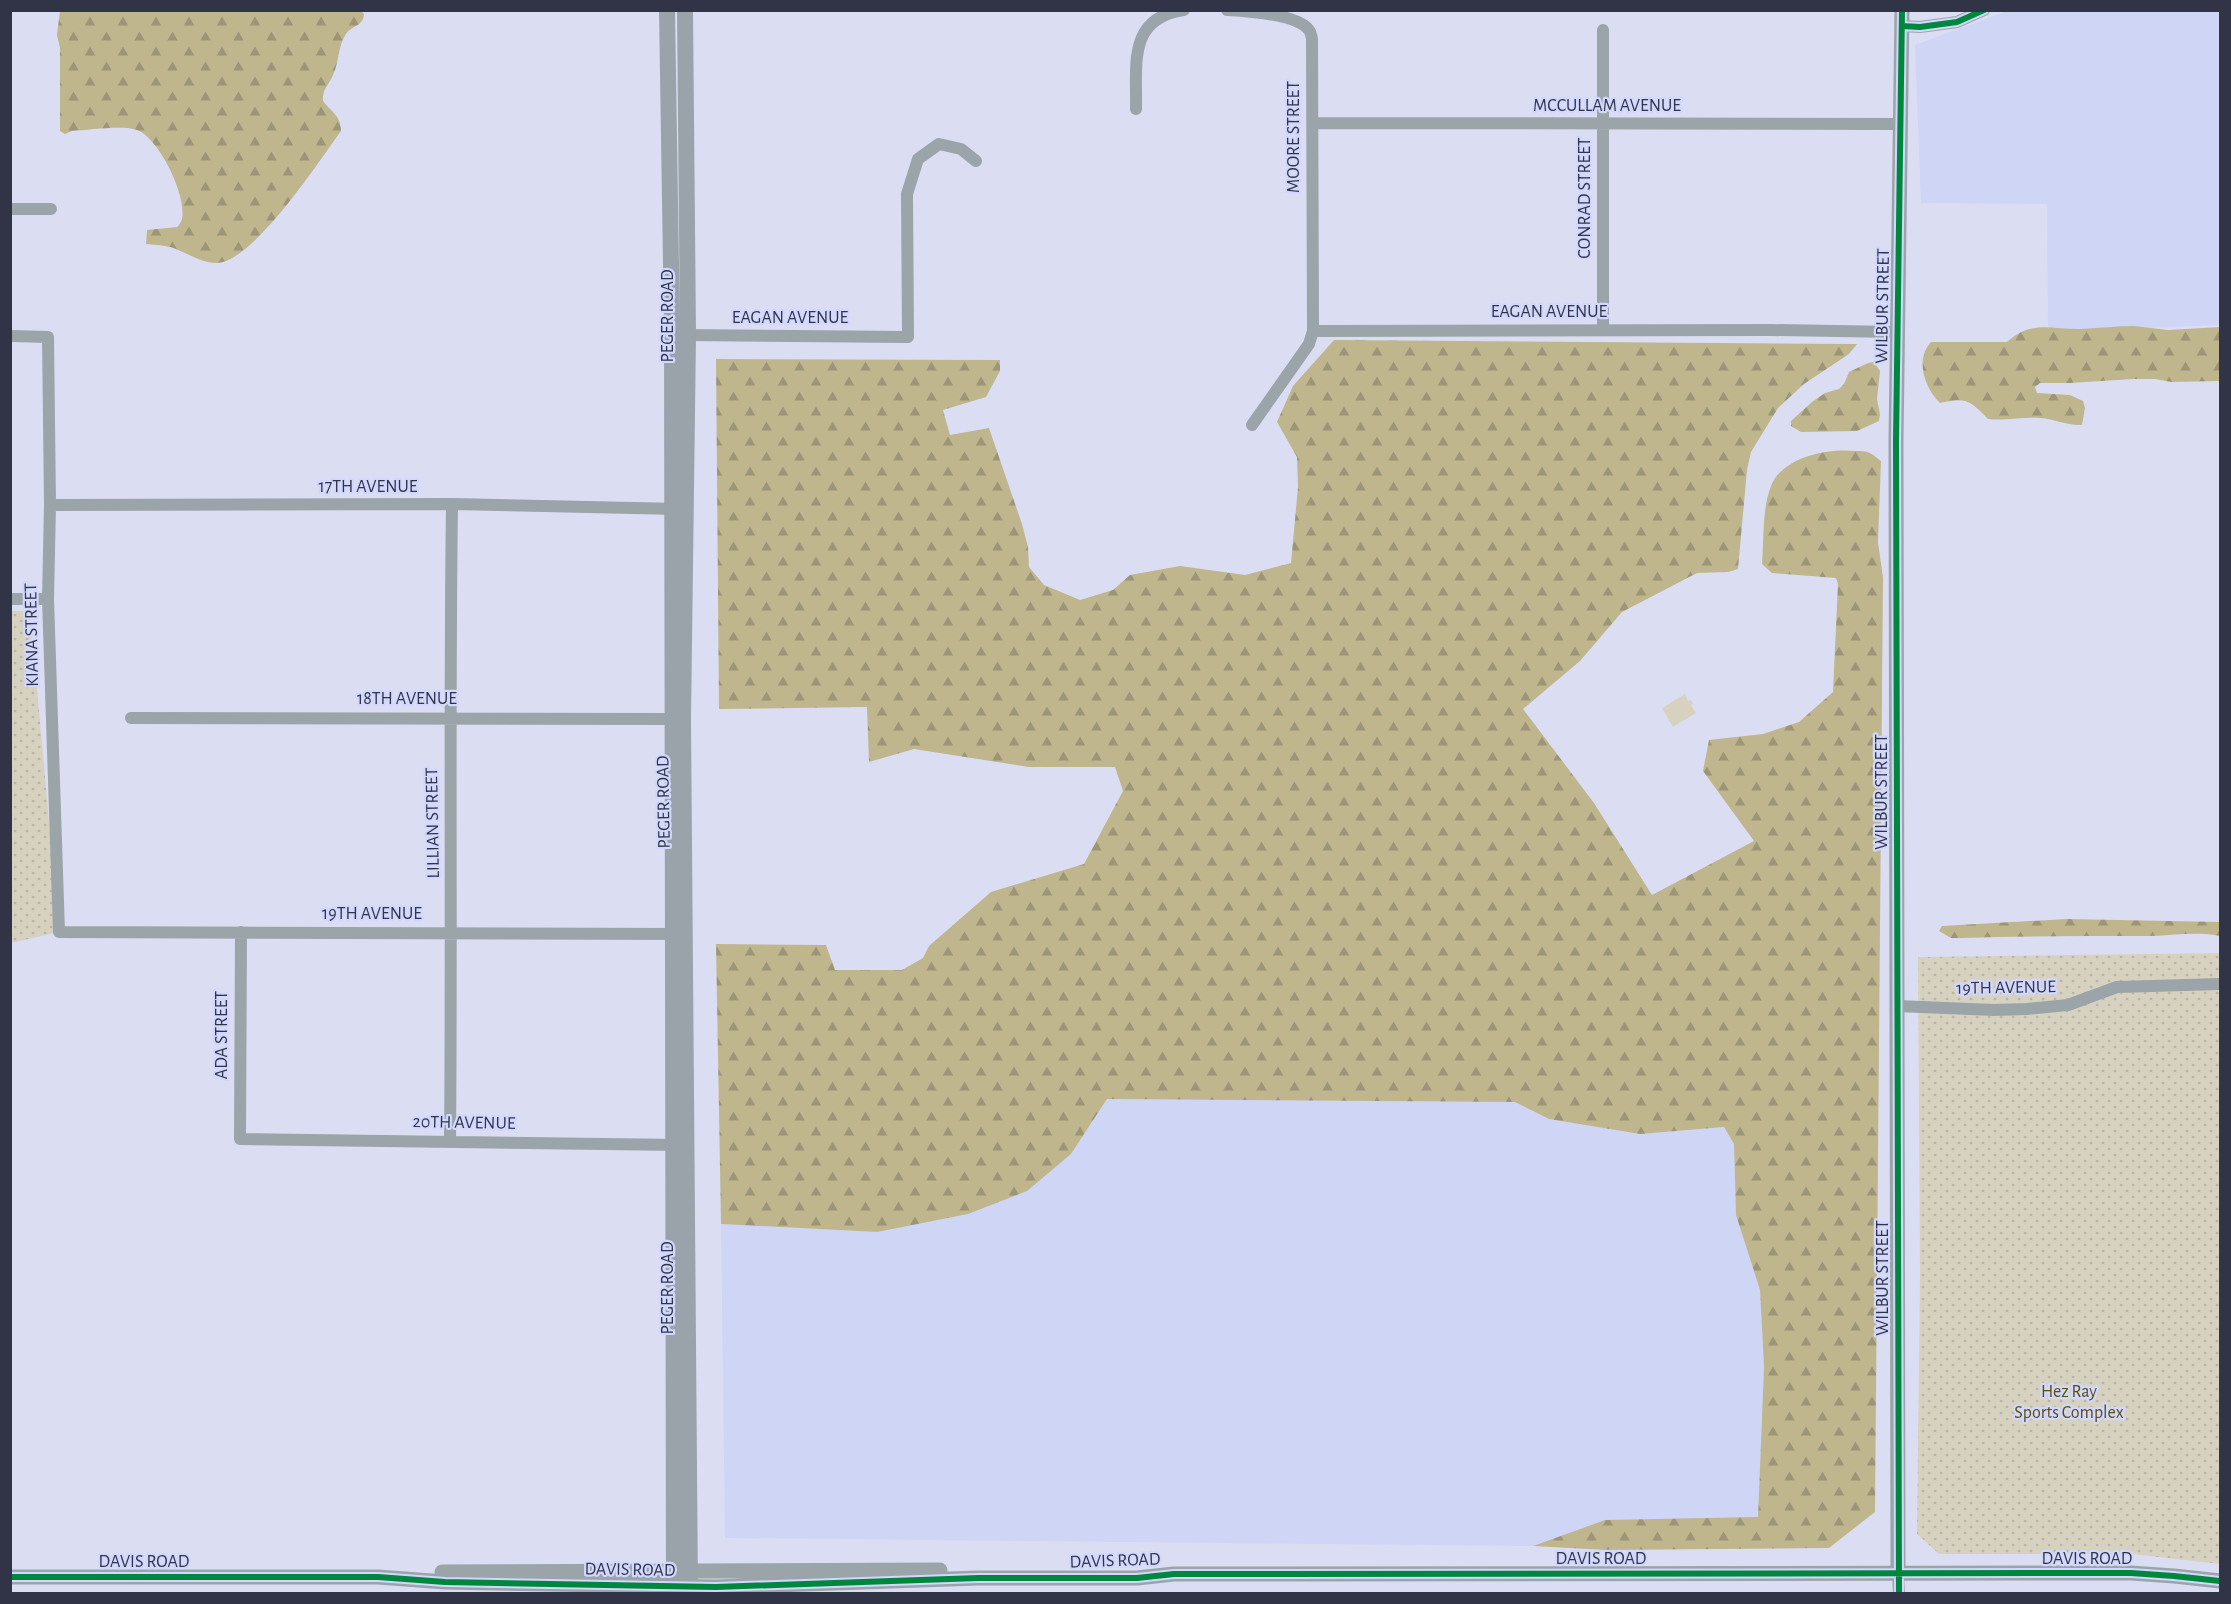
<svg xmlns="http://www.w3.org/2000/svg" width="2231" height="1604" font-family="'Alegreya Sans',sans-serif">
  <defs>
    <pattern id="forest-firs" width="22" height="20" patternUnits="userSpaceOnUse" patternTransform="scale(1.5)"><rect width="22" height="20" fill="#bfb68e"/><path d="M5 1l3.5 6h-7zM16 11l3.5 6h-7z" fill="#9c9576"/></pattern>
    <pattern id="park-dots" width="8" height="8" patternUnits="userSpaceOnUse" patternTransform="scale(1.5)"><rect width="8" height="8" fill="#d7d2c0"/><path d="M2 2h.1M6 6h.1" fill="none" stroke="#b9b5a6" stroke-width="1.8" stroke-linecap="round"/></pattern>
  </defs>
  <rect width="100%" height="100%" fill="#dbdef3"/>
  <!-- built -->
  <path fill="#cfd5f5" d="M2007 11H2220V325L2048 332 2047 204 1921 203 1915 45Z
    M1107 1099 1515 1102 1549 1119 1640 1134 1725 1127 1734 1144 1736 1215 1760 1290 1764 1367 1758 1518 1605 1520 1533 1546 725 1538 721 1224 877 1232 1071 1154Z"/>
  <!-- grass -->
  <path fill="#d7d2c0" d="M1685 694 1688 701 1691 700 1693 703 1691 705 1696 713 1673 727 1662 708Z"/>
  <!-- forest -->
  <path fill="url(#forest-firs)" d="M360 10 364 14C363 27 352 25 346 34 338 45 339 63 333 75 329 85 322 89 323 101 331 112 341 115 341 131 320 160 253 262 217 263 202 263 191 255 178 250 168 245 156 245 146 244L147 230 177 227C178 227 182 220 182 219 187 196 159 138 137 130 123 125 89 130 72 131L65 134 60 131V48L57 35 60 11Z
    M2134 326 2168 330 2220 327V381L2171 382 2155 379H2133L2070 383H2040L2035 387 2037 393 2070 395 2083 401 2085 408 2082 425C2068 426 2055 419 2040 418 2023 417 2006 421 1988 419 1970 400 1966 397 1940 403 1924 387 1915 359 1931 342H2007C2033 319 2052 330 2082 329 2100 328 2117 326 2134 326Z
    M1334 340 1857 344 1849 354 1804 384 1778 408 1751 452 1747 470 1738 569 1728 572 1697 573 1622 612 1580 661 1523 709 1594 803 1652 895 1754 841 1703 771 1709 740 1763 734 1799 722 1833 692 1838 584 1836 578 1772 573 1762 564C1764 539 1762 509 1771 486 1783 456 1829 448 1856 451 1861 451 1866 451 1870 453 1874 455 1878 459 1881 461L1878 542 1883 578 1875 1512 1829 1548 1606 1550 1533 1546 1605 1520 1758 1517 1764 1367 1760 1290 1736 1215 1734 1144 1724 1127 1640 1134 1549 1119 1515 1102 1107 1099 1071 1154 1027 1191 968 1214 877 1232 721 1224 716 944 826 945 835 970H902L923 958 929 946 991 892 1084 864 1123 791 1115 767H1029L914 749 869 762 867 707 719 709 716 359 1000 360V371L986 397 943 410 950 435 989 428 1022 524 1028 547 1029 567 1044 585 1080 600 1113 590 1130 575 1180 566 1245 575 1291 563 1298 487 1297 457 1277 422 1293 386Z
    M1874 362 1880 371 1877 399 1880 414 1879 421 1857 431 1801 432 1791 426V421L1812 402 1825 393 1839 389 1844 384 1849 372 1868 363Z
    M2067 919 2220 922V936C2196 931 2172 936 2147 936 2086 936 2024 936 1963 938H1951L1939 931 1942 926Z"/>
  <!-- park -->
  <path fill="url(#park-dots)" d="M11 611H30L59 932 11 943Z
    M2220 953V1564L2132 1554H1939L1917 1534 1920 1275 1918 957Z"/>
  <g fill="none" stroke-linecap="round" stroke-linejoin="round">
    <!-- minor -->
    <path stroke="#9ba4a8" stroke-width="12" d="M1227 10C1246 11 1297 14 1309 30 1310 30 1312 38 1312 39L1313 331
      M1902 26 1920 27 1957 22 1984 10
      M1603 30V330
      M1136 109C1137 65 1127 18 1184 10
      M1313 123 1900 124
      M10 209H51
      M682 335 908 337 907 194 918 159 939 144 961 149 976 161
      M10 336 48 337 50 505 48 599 59 932 681 934
      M1252 425 1309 344 1313 331 1771 330 1897 332
      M50 505 452 504 680 509
      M10 599H48
      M131 718 679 719
      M241 932 240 1139 680 1145
      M1897 1006 1994 1010 2027 1009 2068 1005 2117 987 2220 984
      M450 1141C452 929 449 717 452 504
      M1898 1574 1899 1594"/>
    <!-- tertiary -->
    <path stroke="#9ba4a8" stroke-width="15" d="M442 1572 940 1570
      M1898 1574 1896 441 1902 10
      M10 1577H378L445 1582 716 1587 978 1578H1137L1174 1574H1223L2131 1573 2174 1576 2220 1581"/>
    <!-- secondary -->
    <path stroke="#9aa3a9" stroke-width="16" d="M667 10 672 328 674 1594
      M685 10 688 335 683 719 690 1594"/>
    <defs>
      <path id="cycleway" d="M1902 26 1920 27 1957 22 1984 10
        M10 1577H378L445 1582 716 1587 978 1578H1137L1174 1574H1223L2131 1573 2174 1576 2220 1581
        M1899 1594 1896 441 1902 10"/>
    </defs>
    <!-- cycleway casing -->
    <use href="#cycleway" stroke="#d1d7fd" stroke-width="10"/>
    <!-- cycleway -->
    <use href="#cycleway" stroke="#00873e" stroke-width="6"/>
  </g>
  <g text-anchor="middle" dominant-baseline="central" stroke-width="4.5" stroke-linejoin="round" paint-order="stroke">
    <!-- street labels -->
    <g font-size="18" fill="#313446" stroke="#d1d7fd">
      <text x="1607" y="106">MCCULLAM AVENUE</text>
      <text transform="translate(1294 137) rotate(-90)">MOORE STREET</text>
      <text transform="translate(1585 198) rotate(-90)">CONRAD STREET</text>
      <text transform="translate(1883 306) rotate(-89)">WILBUR STREET</text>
      <text x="1549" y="312">EAGAN AVENUE</text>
      <text transform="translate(668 316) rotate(-90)">PEGER ROAD</text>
      <text x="790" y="318">EAGAN AVENUE</text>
      <text x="368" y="487">17TH AVENUE</text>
      <text transform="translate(32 635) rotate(-91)">KIANA STREET</text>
      <text x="407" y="699">18TH AVENUE</text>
      <text transform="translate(1882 792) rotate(-90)">WILBUR STREET</text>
      <text transform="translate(664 802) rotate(-91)">PEGER ROAD</text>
      <text transform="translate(433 823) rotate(-91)">LILLIAN STREET</text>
      <text x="372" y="914">19TH AVENUE</text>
      <text transform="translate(2006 988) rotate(-1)">19TH AVENUE</text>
      <text transform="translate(222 1035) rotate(-90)">ADA STREET</text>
      <text transform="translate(464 1123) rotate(1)">20TH AVENUE</text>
      <text transform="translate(1883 1278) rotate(-90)">WILBUR STREET</text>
      <text transform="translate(668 1288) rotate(-90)">PEGER ROAD</text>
      <text x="1601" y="1559">DAVIS ROAD</text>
      <text x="2087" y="1559">DAVIS ROAD</text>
      <text transform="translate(1115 1561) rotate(-2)">DAVIS ROAD</text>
      <text x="144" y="1562">DAVIS ROAD</text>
      <text transform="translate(630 1570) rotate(1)">DAVIS ROAD</text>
    </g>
    <!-- park labels -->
    <g font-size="18" fill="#5b4d05" stroke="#d1d7fd">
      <text x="2069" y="1392">Hez Ray<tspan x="2069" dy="21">Sports Complex</tspan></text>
    </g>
  </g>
  <!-- border -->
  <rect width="2231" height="1604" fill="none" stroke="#313446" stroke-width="24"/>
</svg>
